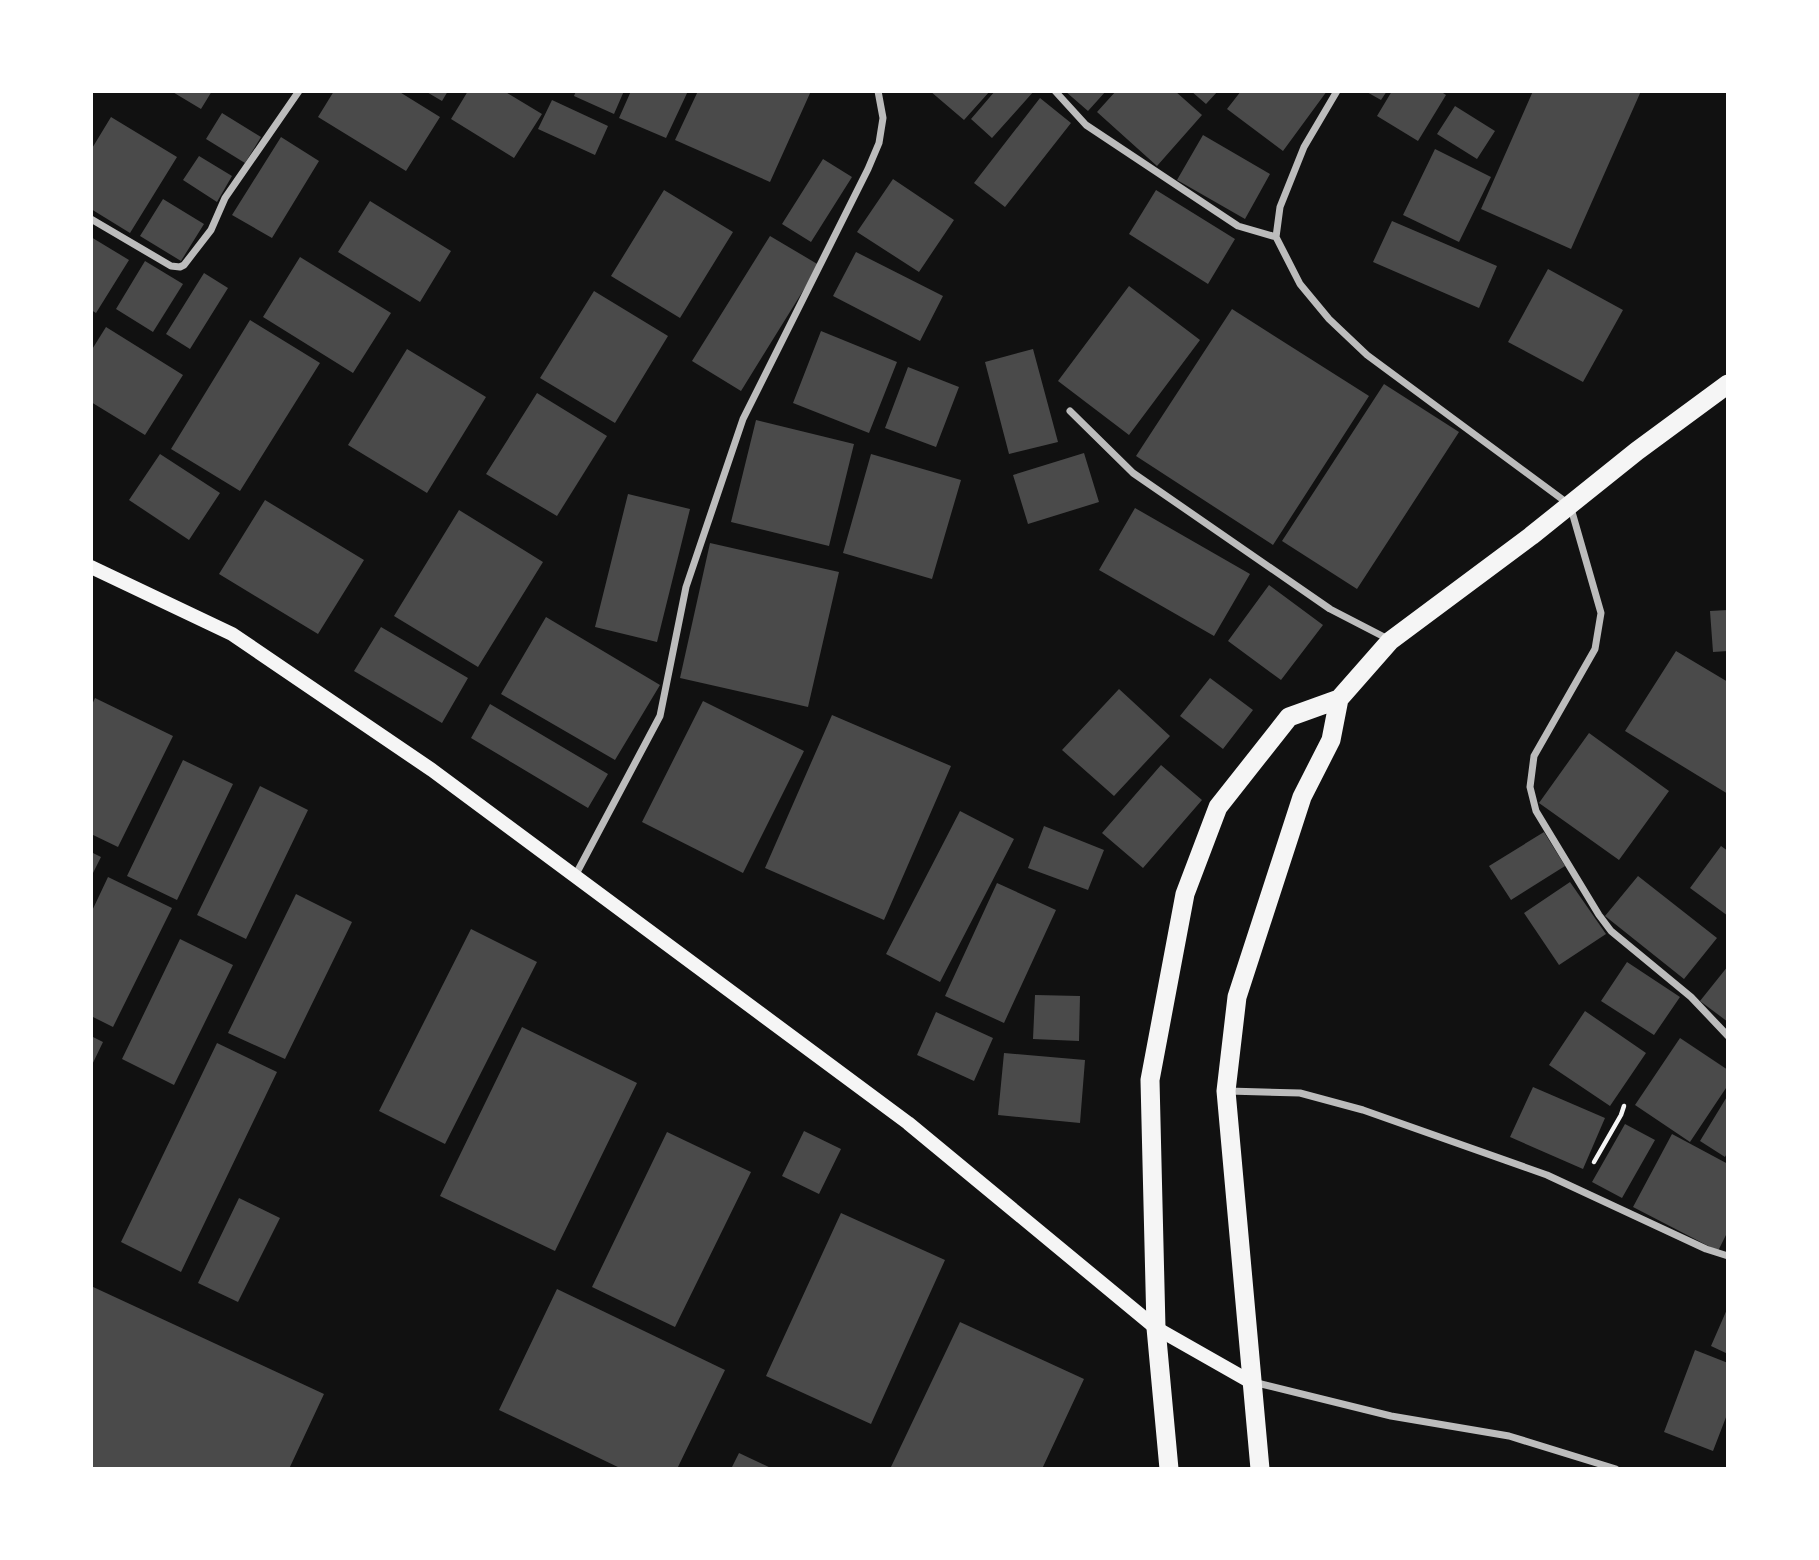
<svg xmlns="http://www.w3.org/2000/svg" width="1819" height="1560" font-family="Merriweather,serif">
  <rect width="100%" height="100%" fill="#111"/>
  <!-- building -->
  <path fill="#4a4a4a" d="M171 91H212L201 109Z
    M334 91H398L440 117 406 171 318 117Z
    M425 91H448L442 101Z
    M468 91H504L542 114 514 158 451 119Z
    M576 91H624L614 114 574 96Z
    M631 91H688L666 138 619 118Z
    M698 91H811L770 182 675 140Z
    M930 91H990L964 120Z
    M995 91H1034L992 138 971 119Z
    M1065 91H1106L1088 111Z
    M1116 91H1175L1202 115 1157 166 1097 112Z
    M1191 91H1218L1206 104Z
    M1241 91H1327L1283 151 1227 109Z
    M1365 91H1387L1381 100Z
    M1392 91H1440L1446 95 1418 141 1377 116Z
    M1533 91H1641L1571 249 1481 209Z
    M1040 98 1071 123 1005 207 974 183Z
    M552 100 608 126 595 155 538 129Z
    M1455 106 1495 131 1477 159 1437 134Z
    M222 113 261 137 245 163 206 139Z
    M111 117 177 157 130 233 91 209V150Z
    M1203 135 1270 174 1245 219 1177 180Z
    M281 137 319 161 272 238 232 215Z
    M1435 149 1491 177 1459 242 1403 215Z
    M199 156 232 176 217 202 183 180Z
    M823 159 852 177 811 242 782 224Z
    M893 179 954 220 919 272 857 232Z
    M664 190 733 232 680 318 611 276Z
    M1156 190 1235 239 1208 284 1129 234Z
    M163 199 204 224 181 261 140 236Z
    M370 201 451 251 420 302 338 252Z
    M1392 221 1497 266 1479 308 1373 262Z
    M770 236 819 265 741 391 692 361Z
    M91 237 129 260 96 313 91 310Z
    M856 252 943 296 920 341 833 296Z
    M300 257 391 313 353 373 263 317Z
    M145 261 183 284 153 332 116 309Z
    M1548 269 1623 310 1583 382 1508 342Z
    M204 273 228 288 190 349 166 334Z
    M1129 286 1200 340 1129 435 1058 381Z
    M594 291 668 336 615 423 540 378Z
    M1232 309 1369 396 1273 545 1136 456Z
    M250 320 320 363 240 491 171 449Z
    M106 327 183 375 145 435 91 402V351Z
    M821 331 897 362 869 433 793 403Z
    M407 349 486 397 427 493 348 445Z
    M1033 349 1058 442 1009 454 985 362Z
    M908 367 959 387 936 447 885 428Z
    M1384 384 1459 432 1357 589 1282 541Z
    M537 393 607 436 557 516 486 474Z
    M756 420 854 444 829 546 731 522Z
    M1084 453 1099 502 1028 524 1013 475Z
    M160 454 220 493 189 540 129 500Z
    M871 454 961 480 932 579 843 553Z
    M628 494 690 509 657 642 595 627Z
    M265 500 364 560 318 634 219 574Z
    M1135 508 1250 574 1214 636 1099 570Z
    M459 510 543 562 478 667 394 616Z
    M710 543 839 572 808 707 680 678Z
    M1269 585 1323 625 1281 680 1228 641Z
    M1728 610V651L1713 652 1710 611Z
    M546 617 660 685 615 760 501 694Z
    M381 627 468 678 442 723 354 671Z
    M1676 651 1728 682V794L1625 731Z
    M1210 678 1253 710 1223 749 1180 716Z
    M1119 689 1170 736 1114 796 1062 750Z
    M95 698 173 736 118 847 91 834V707Z
    M703 701 804 751 743 873 642 822Z
    M490 704 608 774 588 808 471 738Z
    M832 715 951 766 884 920 765 868Z
    M1589 733 1669 791 1619 860 1539 803Z
    M183 760 233 784 177 900 127 876Z
    M1161 765 1202 800 1143 868 1102 833Z
    M260 786 308 810 246 939 197 915Z
    M960 811 1014 839 940 982 886 954Z
    M1044 826 1104 850 1088 890 1028 868Z
    M1544 832 1565 866 1511 900 1489 866Z
    M1721 846 1728 851V916L1690 888Z
    M91 852 101 857 91 877Z
    M1638 876 1717 938 1684 979 1605 916Z
    M108 877 172 908 113 1027 91 1016V913Z
    M1570 882 1606 934 1559 965 1524 913Z
    M997 883 1056 910 1004 1023 945 996Z
    M296 894 352 922 285 1059 228 1033Z
    M471 929 537 962 445 1144 379 1111Z
    M180 939 233 965 174 1085 122 1059Z
    M1627 962 1680 997 1654 1035 1601 1001Z
    M1728 966V1022L1700 1001Z
    M1035 995 1080 996 1079 1041 1033 1039Z
    M1585 1011 1646 1053 1610 1106 1549 1065Z
    M936 1012 993 1038 974 1081 917 1055Z
    M522 1027 637 1083 555 1251 440 1196Z
    M91 1036 103 1042 91 1067Z
    M1680 1038 1728 1070V1085L1690 1142 1635 1105Z
    M217 1043 277 1072 181 1272 121 1242Z
    M1004 1053 1085 1060 1080 1123 998 1115Z
    M1533 1087 1605 1118 1583 1169 1510 1137Z
    M1728 1095V1151L1725 1157 1700 1141Z
    M1625 1124 1655 1140 1622 1198 1592 1182Z
    M804 1131 841 1149 819 1194 782 1176Z
    M667 1132 751 1172 675 1327 592 1287Z
    M1672 1134 1728 1164V1231L1718 1251 1633 1207Z
    M239 1198 280 1218 238 1302 198 1283Z
    M841 1213 945 1260 871 1424 766 1376Z
    M91 1286 324 1394 289 1469H91Z
    M557 1289 725 1370 677 1469H622L499 1410Z
    M1728 1307V1354L1711 1346Z
    M960 1322 1084 1379 1042 1469H890Z
    M1695 1350 1728 1363V1412L1713 1451 1664 1432Z
    M739 1453 773 1469H731Z"/>
  <g fill="none" stroke-linecap="round" stroke-linejoin="round">
    <!-- path -->
    <path stroke="#f5f5f5" stroke-width="4.5" d="M1594 1162 1621 1115 1624 1106"/>
    <!-- minor -->
    <path stroke="#bcbcbc" stroke-width="7" d="M1055 91 1086 125 1238 226 1276 237
      M1337 91 1304 147 1280 207 1276 237 1300 284 1329 319 1367 355 1570 505 1601 613 1595 649 1534 756 1530 787 1536 811 1599 915 1611 931 1691 997 1728 1036
      M91 219 171 266 180 267 184 265 211 230 225 198 299 91
      M1070 411 1133 473 1330 609 1390 640
      M575 876 660 716 686 587 743 419 868 169 879 143 883 118 878 91
      M1228 1091 1300 1093 1363 1110 1547 1175 1706 1249 1728 1256
      M1253 1382 1391 1416 1509 1436 1616 1469"/>
    <!-- secondary -->
    <path stroke="#f5f5f5" stroke-width="14" d="M91 567 232 634 432 770 908 1123 1156 1328 1251 1382"/>
    <!-- trunk -->
    <path stroke="#f5f5f5" stroke-width="19" d="M1169 1469 1156 1328 1150 1080 1185 894 1218 807 1289 717 1339 699 1390 641 1531 536 1637 451 1728 384
      M1260 1469 1226 1091 1237 997 1302 797 1331 740 1339 699"/>
  </g>
  <!-- border -->
  <rect width="1819" height="1560" fill="none" stroke="#ffffff" stroke-width="186"/>
</svg>
